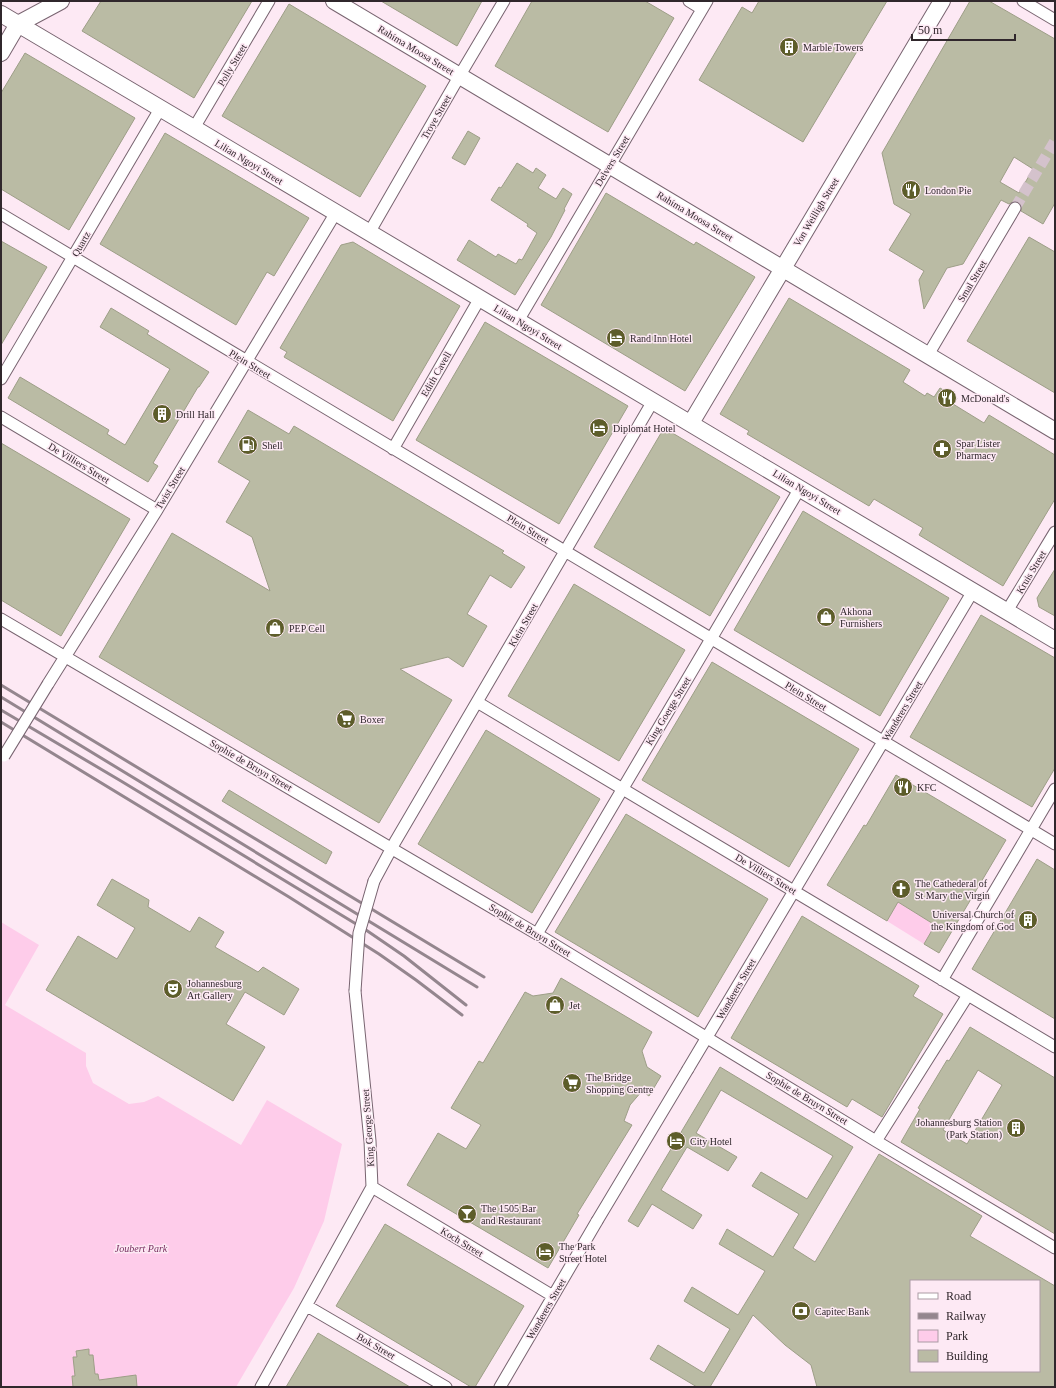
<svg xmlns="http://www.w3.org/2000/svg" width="1056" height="1388" font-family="Georgia,serif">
  <rect width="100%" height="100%" fill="#fde9f4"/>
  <!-- green -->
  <path fill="#feccea" d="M898 902 935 925 924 944 887 921Z
    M1 922 39 945 5 1005 86 1053V1066L93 1083 129 1104 144 1102 158 1096 241 1145 267 1100 342 1144 324 1221 294 1288 236 1387H1Z"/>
  <!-- building -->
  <path fill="#babba4" stroke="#9d9e87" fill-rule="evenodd" d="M101 1H252L194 98 82 31Z
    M381 1H482L457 46Z
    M532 1H645L674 18 608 132 495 66Z
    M759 1H887L803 142 699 80 742 7 752 13Z
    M970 1H989L1055 39V203L1043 224 1021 211V205L1018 202H1012L1009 204 1001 200 963 264 947 268 924 309 919 280 924 271 889 250 911 214 894 204 882 153ZM1014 157 1033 169 1019 193 1000 182Z
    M289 4 426 86 360 197 222 116Z
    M25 53 135 118 69 230 1 189V93Z
    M468 131 480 138 465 165 452 158Z
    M165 133 309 218 274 276 267 272 236 325 100 244Z
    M517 163 533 173 536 168 546 175 538 188 556 199 563 188 572 194 564 209 565 210 551 237 515 295 457 260 469 240 496 257 498 254 516 264 519 259 522 260 537 233 527 226 528 224 491 200 499 187 501 188Z
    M606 193 694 245 696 242 755 277 685 391 541 305Z
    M1029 237 1055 252V393L967 341Z
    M1 241 47 267 1 345Z
    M353 242 460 306 393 421 284 357 287 352 280 348 341 245Z
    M789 298 910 370 903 382 925 396 927 393 934 397 940 388 957 398 953 404 984 423 989 415 1055 455V499L1003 586 919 535 923 528 874 499 869 506 747 434 749 431 720 414Z
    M111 308 149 331 147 334 209 372 199 387H198L153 463 158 466 148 482 8 398 20 377 109 430 107 434 125 445 170 369 100 327Z
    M485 322 628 406 559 524 416 440Z
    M248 410 289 434 294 426 504 551 502 553 525 567 511 588 490 575 467 614 487 626 463 667 448 657 400 669 452 700 379 823 99 657 172 533 270 591 252 537 226 522 250 481 218 462Z
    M664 428 780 497 710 616 594 547Z
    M1 443 130 519 61 636 1 600Z
    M803 511 949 598 880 716 734 630Z
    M1055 569V616L1039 607 1037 598Z
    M574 584 685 650 619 761 508 696Z
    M981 615 1055 658V768L1032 807 910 737Z
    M712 662 859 749 789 867 642 780Z
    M486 730 600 799 532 913 418 844Z
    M896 775 1006 840 939 953 924 944 935 925 898 902 887 921 827 885 864 825 866 826Z
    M229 790 332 852 326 864 222 801Z
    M626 814 768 899 698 1017 555 932Z
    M1037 859 1055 870V1019L972 969Z
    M112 879 149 900 148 907 190 932 199 917 224 932 215 947 258 972 263 967 299 989 284 1015 245 992 226 1024 265 1047 233 1101 46 990 78 936 117 959 135 928 97 905Z
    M802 916 919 986 913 996 943 1014 882 1117 852 1099 847 1107 731 1038Z
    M561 978 652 1032 642 1051 647 1067 661 1076 649 1096 642 1091 630 1105 624 1121 632 1125 577 1214 579 1215 548 1268 407 1185 438 1133 466 1149 481 1125 451 1108 479 1061 483 1063 525 992 533 996 553 993Z
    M970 1027 1055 1078V1234L901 1142 920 1109 918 1108 947 1060 949 1061ZM978 1070 1002 1085 967 1144 943 1130Z
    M720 1067 853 1147 793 1248 815 1262 879 1154 982 1216 970 1236 1055 1286V1387H817L811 1365 785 1345 753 1315 710 1387H697L650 1359 658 1345 704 1373 730 1329 684 1301 692 1287 738 1315 765 1271 719 1244 727 1229 773 1257 799 1214 752 1186 761 1172 807 1199 833 1156 721 1090 696 1133 737 1157 728 1171 687 1147 661 1190 702 1215 693 1229 652 1204 638 1227 628 1221ZM911 1281H1039V1371H911Z
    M385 1224 524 1306 475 1387H471L336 1306Z
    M318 1333 410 1387H286Z
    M89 1349V1355H93L95 1374H98L99 1380 136 1375 137 1387H73L72 1376H75L73 1357H77L76 1351Z"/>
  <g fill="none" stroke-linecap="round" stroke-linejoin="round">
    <!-- street-tunnel -->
    <path stroke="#d4c2cc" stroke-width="11" stroke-dasharray="11 5.5" stroke-linecap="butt" d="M1015 208 1055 141"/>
    <defs>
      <path id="street" d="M689 1 702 9
        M1023 1 1055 20
        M194 128 269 1
        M1 214 1055 844
        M369 233 460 75 504 1
        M518 321 707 1
        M928 355 1015 208
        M1 379 160 109
        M1 417 157 510
        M393 449 480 298
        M1007 611 1055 532
        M1 619 537 934 876 1141 1055 1248
        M48 684 157 510 335 214
        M477 702 1055 1047
        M374 881 395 842 653 401
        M537 934 800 488
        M942 980 1055 789
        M688 1069 794 891 973 591
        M876 1141 968 995
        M372 1187 553 1296
        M307 1306 446 1387
        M261 1387 372 1187 370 1141 355 991
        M500 1387 597 1221"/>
      <path id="secondary" d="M334 1 1055 431
        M1 14C66 53 132 91 197 130 482 301 769 470 1055 640
        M1 53 18 24 61 1
        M691 423 942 1"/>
    </defs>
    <!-- street casing -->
    <use href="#street" stroke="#786470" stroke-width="13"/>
    <!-- secondary casing -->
    <use href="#secondary" stroke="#786470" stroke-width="18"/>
    <!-- street -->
    <use href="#street" stroke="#fff" stroke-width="11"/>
    <!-- secondary -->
    <use href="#secondary" stroke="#fff" stroke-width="16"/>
    <!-- rail -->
    <path stroke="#94868e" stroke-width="3" d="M1 685 484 977
      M1 697 477 987
      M1 710 121 781 366 930 404 956 466 1005
      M1 722 289 897 379 954 416 980 462 1015"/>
    <defs>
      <path id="street-bridge" d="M4 756 48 684
        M355 991 359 933 374 881
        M597 1221 688 1069"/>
    </defs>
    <!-- street-bridge casing -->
    <use href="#street-bridge" stroke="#786470" stroke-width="13" stroke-linecap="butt"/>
    <!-- street-bridge -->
    <use href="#street-bridge" stroke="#fff" stroke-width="11"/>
  </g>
  <!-- icons -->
  <defs>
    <symbol id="building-disc" viewBox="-11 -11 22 22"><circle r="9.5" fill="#5d5d2a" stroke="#fde9f4"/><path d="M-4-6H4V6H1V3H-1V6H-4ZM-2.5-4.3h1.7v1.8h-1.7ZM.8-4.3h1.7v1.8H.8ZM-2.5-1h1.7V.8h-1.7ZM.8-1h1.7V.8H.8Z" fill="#fff"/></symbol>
    <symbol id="restaurant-disc" viewBox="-11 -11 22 22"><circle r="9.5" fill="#5d5d2a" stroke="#fde9f4"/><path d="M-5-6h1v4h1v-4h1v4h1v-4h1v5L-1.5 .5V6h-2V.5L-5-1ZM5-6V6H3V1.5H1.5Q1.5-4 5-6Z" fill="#fff"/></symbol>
    <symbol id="hotel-disc" viewBox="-11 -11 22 22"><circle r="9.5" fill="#5d5d2a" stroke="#fde9f4"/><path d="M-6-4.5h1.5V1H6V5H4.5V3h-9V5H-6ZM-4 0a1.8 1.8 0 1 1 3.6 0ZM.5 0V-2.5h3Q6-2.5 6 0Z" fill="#fff"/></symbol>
    <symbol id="fuel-disc" viewBox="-11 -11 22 22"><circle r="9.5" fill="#5d5d2a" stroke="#fde9f4"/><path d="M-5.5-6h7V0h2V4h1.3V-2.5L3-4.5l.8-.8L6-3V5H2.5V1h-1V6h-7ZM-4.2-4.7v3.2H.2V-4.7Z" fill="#fff"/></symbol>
    <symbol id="pharmacy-disc" viewBox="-11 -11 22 22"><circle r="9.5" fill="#5d5d2a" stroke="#fde9f4"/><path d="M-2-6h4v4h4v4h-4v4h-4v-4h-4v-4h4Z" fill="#fff"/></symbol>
    <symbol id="shop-disc" viewBox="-11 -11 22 22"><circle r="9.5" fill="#5d5d2a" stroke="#fde9f4"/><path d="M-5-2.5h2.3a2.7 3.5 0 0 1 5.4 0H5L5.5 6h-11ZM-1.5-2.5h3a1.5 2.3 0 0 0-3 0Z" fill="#fff"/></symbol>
    <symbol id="supermarket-disc" viewBox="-11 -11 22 22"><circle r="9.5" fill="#5d5d2a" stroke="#fde9f4"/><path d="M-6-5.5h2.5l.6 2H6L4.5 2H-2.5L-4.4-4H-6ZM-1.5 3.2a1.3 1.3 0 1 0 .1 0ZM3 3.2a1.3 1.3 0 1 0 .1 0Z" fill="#fff"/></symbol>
    <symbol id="church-disc" viewBox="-11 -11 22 22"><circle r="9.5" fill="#5d5d2a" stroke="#fde9f4"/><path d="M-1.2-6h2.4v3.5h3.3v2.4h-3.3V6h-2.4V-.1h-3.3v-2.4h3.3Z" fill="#fff"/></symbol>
    <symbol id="theatre-disc" viewBox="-11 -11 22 22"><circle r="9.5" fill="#5d5d2a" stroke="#fde9f4"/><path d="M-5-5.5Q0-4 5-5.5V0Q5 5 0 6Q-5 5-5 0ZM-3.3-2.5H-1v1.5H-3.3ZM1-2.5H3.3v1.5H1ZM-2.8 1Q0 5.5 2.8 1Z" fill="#fff"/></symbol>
    <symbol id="bar-disc" viewBox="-11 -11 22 22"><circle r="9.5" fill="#5d5d2a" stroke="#fde9f4"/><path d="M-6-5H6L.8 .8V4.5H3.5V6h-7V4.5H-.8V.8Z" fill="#fff"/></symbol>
    <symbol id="bank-disc" viewBox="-11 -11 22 22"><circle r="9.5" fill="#5d5d2a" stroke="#fde9f4"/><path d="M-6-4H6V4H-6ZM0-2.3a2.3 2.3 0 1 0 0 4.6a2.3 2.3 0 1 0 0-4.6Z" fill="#fff"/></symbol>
  </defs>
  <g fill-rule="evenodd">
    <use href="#building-disc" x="778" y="36" width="22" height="22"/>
    <use href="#restaurant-disc" x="900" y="179" width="22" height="22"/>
    <use href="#hotel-disc" x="605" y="327" width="22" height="22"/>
    <use href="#restaurant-disc" x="936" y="387" width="22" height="22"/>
    <use href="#building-disc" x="151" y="403" width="22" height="22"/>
    <use href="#hotel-disc" x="588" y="417" width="22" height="22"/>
    <use href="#fuel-disc" x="237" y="434" width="22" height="22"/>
    <use href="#pharmacy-disc" x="931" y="438" width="22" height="22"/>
    <use href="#shop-disc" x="815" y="606" width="22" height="22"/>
    <use href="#shop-disc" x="264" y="617" width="22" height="22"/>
    <use href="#supermarket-disc" x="335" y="708" width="22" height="22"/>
    <use href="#restaurant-disc" x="892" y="776" width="22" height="22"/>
    <use href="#church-disc" x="890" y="878" width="22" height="22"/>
    <use href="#building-disc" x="1017" y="909" width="22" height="22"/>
    <use href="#theatre-disc" x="162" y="978" width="22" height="22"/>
    <use href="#shop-disc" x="544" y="994" width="22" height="22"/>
    <use href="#supermarket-disc" x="561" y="1072" width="22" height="22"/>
    <use href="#building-disc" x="1005" y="1117" width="22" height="22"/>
    <use href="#hotel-disc" x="665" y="1130" width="22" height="22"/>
    <use href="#bar-disc" x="456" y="1203" width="22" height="22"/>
    <use href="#hotel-disc" x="534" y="1241" width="22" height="22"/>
    <use href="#bank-disc" x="790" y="1300" width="22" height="22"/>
  </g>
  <g text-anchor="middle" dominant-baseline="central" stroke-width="3" stroke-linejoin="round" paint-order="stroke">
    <!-- poi labels -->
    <g font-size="10" fill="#30272c" stroke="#fde9f4" text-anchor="start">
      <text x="803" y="47">Marble Towers</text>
      <text x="925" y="190">London Pie</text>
      <text x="630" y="338">Rand Inn Hotel</text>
      <text x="961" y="398">McDonald's</text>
      <text x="176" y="414">Drill Hall</text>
      <text x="613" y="428">Diplomat Hotel</text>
      <text x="956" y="443">Spar Lister<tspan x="956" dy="12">Pharmacy</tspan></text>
      <text x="262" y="445">Shell</text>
      <text x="840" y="611">Akhona<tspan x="840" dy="12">Furnishers</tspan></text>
      <text x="289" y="628">PEP Cell</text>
      <text x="360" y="719">Boxer</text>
      <text x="917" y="787">KFC</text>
      <text x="915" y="883">The Cathederal of<tspan x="915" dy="12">St Mary the Virgin</tspan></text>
      <text x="1014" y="914" text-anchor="end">Universal Church of<tspan x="1014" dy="12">the Kingdom of God</tspan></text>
      <text x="187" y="983">Johannesburg<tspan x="187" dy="12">Art Gallery</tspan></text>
      <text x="569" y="1005">Jet</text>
      <text x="586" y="1077">The Bridge<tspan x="586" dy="12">Shopping Centre</tspan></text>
      <text x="1002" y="1122" text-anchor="end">Johannesburg Station<tspan x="1002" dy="12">(Park Station)</tspan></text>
      <text x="690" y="1141">City Hotel</text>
      <text x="481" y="1208">The 1505 Bar<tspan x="481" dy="12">and Restaurant</tspan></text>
      <text x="559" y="1246">The Park<tspan x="559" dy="12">Street Hotel</tspan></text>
      <text x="815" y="1311">Capitec Bank</text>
    </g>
    <!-- street labels -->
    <g font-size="10" fill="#30272c" stroke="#fde9f4">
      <text transform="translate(416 50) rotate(31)">Rahima Moosa Street</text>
      <text transform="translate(232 65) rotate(-59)">Polly Street</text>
      <text transform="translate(436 117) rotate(-60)">Troye Street</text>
      <text transform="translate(612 161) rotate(-59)">Delvers Street</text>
      <text transform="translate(249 162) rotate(31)">Lilian Ngoyi Street</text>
      <text transform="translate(816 212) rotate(-59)">Von Weilligh Street</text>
      <text transform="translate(695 216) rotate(31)">Rahima Moosa Street</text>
      <text transform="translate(81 244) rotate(-60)">Quartz</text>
      <text transform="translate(972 281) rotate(-59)">Smal Street</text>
      <text transform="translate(528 327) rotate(31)">Lilian Ngoyi Street</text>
      <text transform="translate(250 364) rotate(31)">Plein Street</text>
      <text transform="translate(436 374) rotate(-60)">Edith Cavell</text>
      <text transform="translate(79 463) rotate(31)">De Villiers Street</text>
      <text transform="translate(170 488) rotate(-59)">Twist Street</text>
      <text transform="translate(807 492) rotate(31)">Lilian Ngoyi Street</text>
      <text transform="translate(528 529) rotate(31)">Plein Street</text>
      <text transform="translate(1031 572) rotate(-59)">Kruis Street</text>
      <text transform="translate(523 625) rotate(-60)">Klein Street</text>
      <text transform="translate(806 696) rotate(31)">Plein Street</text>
      <text transform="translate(668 711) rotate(-59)">King Goerge Street</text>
      <text transform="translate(902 711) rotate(-59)">Wanderers Street</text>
      <text transform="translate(251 765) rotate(30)">Sophie de Bruyn Street</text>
      <text transform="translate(766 874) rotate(31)">De Villiers Street</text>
      <text transform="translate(530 930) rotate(31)">Sophie de Bruyn Street</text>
      <text transform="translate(736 989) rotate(-60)">Wanderers Street</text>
      <text transform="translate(807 1098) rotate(31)">Sophie de Bruyn Street</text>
      <text transform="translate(368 1128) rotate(-94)">King George Street</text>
      <text transform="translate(462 1242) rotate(31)">Koch Street</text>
      <text transform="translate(546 1309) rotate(-60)">Wanderers Street</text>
      <text transform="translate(376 1346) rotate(30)">Bok Street</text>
    </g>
    <!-- park labels -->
    <g font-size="10" font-style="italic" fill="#782f60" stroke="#fde9f4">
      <text x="141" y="1248">Joubert Park</text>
    </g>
  </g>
  <!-- border -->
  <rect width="1056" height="1388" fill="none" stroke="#30272c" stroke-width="4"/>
  <!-- legend -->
  <rect x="910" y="1280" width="130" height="92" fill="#fde9f4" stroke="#ab9ba4"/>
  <rect x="918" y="1293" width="20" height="6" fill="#ffffff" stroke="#ab9ba4"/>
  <text x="946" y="1300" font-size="12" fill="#30272c">Road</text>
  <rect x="918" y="1313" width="20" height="6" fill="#94868e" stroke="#ab9ba4"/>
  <text x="946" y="1320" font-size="12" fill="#30272c">Railway</text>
  <rect x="918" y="1330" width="20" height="12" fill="#feccea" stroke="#ab9ba4"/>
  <text x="946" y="1340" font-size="12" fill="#30272c">Park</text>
  <rect x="918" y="1350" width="20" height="12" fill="#babba4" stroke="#ab9ba4"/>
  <text x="946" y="1360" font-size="12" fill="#30272c">Building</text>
  <!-- scale -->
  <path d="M912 34v6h103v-6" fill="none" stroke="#30272c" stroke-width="2"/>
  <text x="918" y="34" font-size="12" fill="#30272c" stroke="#fde9f4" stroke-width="3" paint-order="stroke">50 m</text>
</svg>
